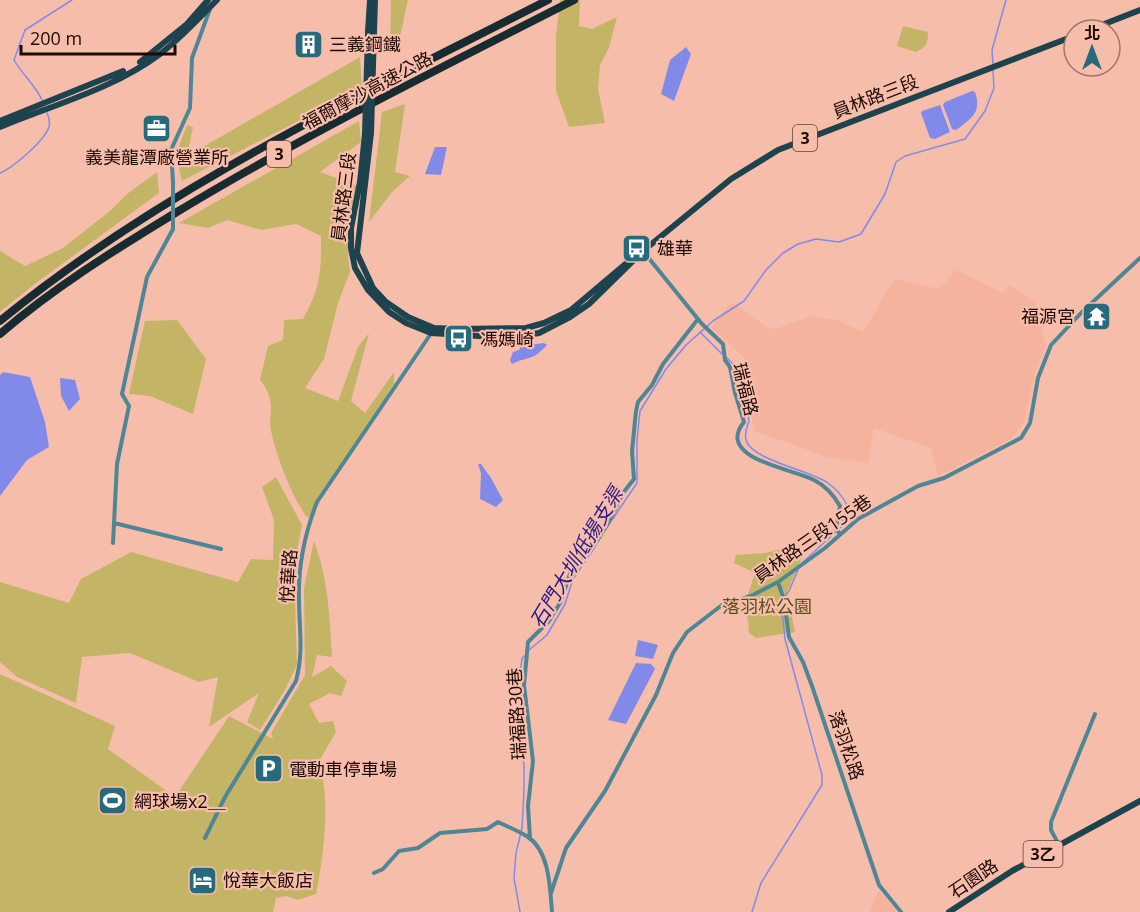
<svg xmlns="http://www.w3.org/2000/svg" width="1140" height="912" font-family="'Open Sans','Noto Sans TC',sans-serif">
  <rect width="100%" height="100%" fill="#f7bdab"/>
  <!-- built -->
  <path fill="#f5b39e" d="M956 270 1003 293 1010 285 1036 304 1046 345 1036 369 1023 424 1011 439 938 476 931 448 874 428 868 463 827 457 754 431 751 414 749 363 711 327 732 302 768 328 776 329 812 316 840 321 863 332 894 279 939 289Z
    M879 890 895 909 897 912H870Z"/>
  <!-- green -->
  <path fill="#c4b566" d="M391 0H408L397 50 390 54Z
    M560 0H580L579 26 592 29 617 17 609 48 600 65 598 89 605 123 569 127 556 91V37Z
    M903 26 928 32C928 42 927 47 916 52L897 46Z
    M360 57 362 88 182 181C175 154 177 151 187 125L193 127 187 156Z
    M405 104 395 172 410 176 393 191 369 222 382 112Z
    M359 121 361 142 320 172 358 186 348 256 350 272 338 303 324 359 305 388 338 401 358 347 369 333 351 401 365 413 394 372V384L308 518C294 503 271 444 270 423 269 419 272 414 271 409 271 398 267 388 260 380L268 346 283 340 284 320 303 319C321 287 321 272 321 236L296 224 261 230 227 220 208 228 179 223Z
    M157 172 159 193 36 283 0 312V251L25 266 63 248 111 210 127 194Z
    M177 320 206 359 193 414 150 396 129 394 145 321Z
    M276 477 302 525 294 567 297 665 285 690 260 730 247 722 259 693 209 727 218 677 199 682 130 653 82 657 76 703 17 677 0 662V582L69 603 81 579 131 552 238 582 251 559 273 560 274 520 262 487Z
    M314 541C328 578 330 618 332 657L317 655 312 677 331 666 347 681 341 696 330 693 309 704 319 723 333 721 336 732 318 763C332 795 323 860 316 894L298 900 286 896 276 898 273 912H0V674L115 726 108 749 175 797 229 716 273 739 271 733 305 675 304 588Z
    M785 548 796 549 802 558 787 592 795 632 756 638 749 633 748 619 739 607 748 594 755 573 734 563 736 555 765 553Z"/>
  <!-- water -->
  <path fill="#828ae9" d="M686 47 691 54 674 101 661 94 670 60Z
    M972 91 975 92C982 112 972 118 956 130L952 129 943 105 945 102Z
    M940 105 950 132 935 139 930 138 921 113 922 111Z
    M435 147H447L441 175 425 174Z
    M544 343 547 345C531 362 531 355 512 364L510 360 513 352 519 350 521 346Z
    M3 372 30 377 45 422 49 447 27 460 0 496V375Z
    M60 378 75 380 80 399 69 411 61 396Z
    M478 464H481L491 478 503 500 496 507 480 499 481 473Z
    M638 640 658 645 653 659 635 656Z
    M636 663 651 664 655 669 626 724 608 720Z"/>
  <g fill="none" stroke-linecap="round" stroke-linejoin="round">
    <!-- stream -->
    <path stroke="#828ae9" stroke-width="1.5" d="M993 65 992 50 1006 0
      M42 100C35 85 22 74 14 60L25 30 72 0
      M0 173C13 168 45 140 49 127 50 122 49 117 47 113
      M700 332 722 354
      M726 357 738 369 749 421C747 427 744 433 746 440 751 460 812 471 828 483 835 488 843 497 847 505L841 527 802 563
      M612 520 637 483V440L640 411 666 369 686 345 713 321 744 301 766 270 783 253 798 244 816 239 839 242 861 234 885 194 896 162 905 156 965 139 985 111 994 88 993 70
      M529 650 547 635 565 604 573 579 595 547
      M520 912 514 878 516 853 522 828 524 791V765L517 729 522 708 519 680 522 659 524 656
      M752 912 761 883 822 785V775L785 639 781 601 789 591 798 570"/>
    <!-- minor -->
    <path stroke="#4f8696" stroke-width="4" d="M173 182 171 150 190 108 192 58 210 9
      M643 251 702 324 723 344 725 360 730 367 735 393 744 422C714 459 795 469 814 480 826 486 833 494 840 506L836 529 840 534
      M114 523 221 549
      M113 543 117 464 129 406 122 394 147 277 173 229
      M778 582 784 600 789 637 803 662 812 686 879 885 901 912
      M205 838 225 797 296 681C304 651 299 628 299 598 298 564 305 533 317 502L432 332
      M530 838 528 806 533 761 524 685 528 642 549 621 560 603 571 571 595 544 609 522 623 493 634 479 632 451 636 411 638 402 652 385 663 364 698 319
      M1059 845 1051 830V822L1095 714
      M374 873 383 869 399 851 418 848 440 833 487 829 498 822C508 827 519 831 528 837 550 852 550 889 552 912
      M551 893 566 848 605 791 656 695 673 653 687 632 722 605 751 596 778 582 825 548 858 519 918 486 944 478 1021 438 1030 423 1038 378 1051 345 1082 312 1140 258"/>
    <!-- primary -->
    <path stroke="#1c434e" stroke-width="6" d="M1089 30 1140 10
      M368 32 370 0
      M374 32 375 0
      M140 62 187 24 208 0
      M0 121 123 71
      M0 127C53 105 113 89 160 54 181 38 198 19 217 0
      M371 133 357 253 373 288 386 302 408 317 434 328 459 329 526 328 544 323 571 310 635 256
      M365 134 360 182 351 228V248L355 268 368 290 389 312 406 323 431 333 510 338 539 333 570 317 589 304 643 251 731 179 778 150 1074 36
      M949 912 1012 871 1140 801"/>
    <!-- motorway -->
    <path stroke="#172b31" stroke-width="8" d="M0 321C165 186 360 96 548 0
      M0 334C52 289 113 251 172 215 302 136 439 69 574 0"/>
    <!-- minor-bridge -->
    <path stroke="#4f8696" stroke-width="4" d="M173 182V229"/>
    <!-- primary-bridge -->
    <path stroke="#1c434e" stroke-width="6" d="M371 133 374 32
      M365 134 368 32"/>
  </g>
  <!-- icons -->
  <defs>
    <symbol id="building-square" viewBox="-11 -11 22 22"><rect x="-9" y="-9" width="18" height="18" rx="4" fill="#266a7b" stroke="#f7bdab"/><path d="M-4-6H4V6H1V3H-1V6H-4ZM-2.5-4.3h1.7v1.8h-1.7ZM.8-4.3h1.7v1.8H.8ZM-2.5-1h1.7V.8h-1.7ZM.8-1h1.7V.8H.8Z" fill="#fff"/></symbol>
    <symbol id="office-square" viewBox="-11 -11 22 22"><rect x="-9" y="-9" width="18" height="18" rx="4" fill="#266a7b" stroke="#f7bdab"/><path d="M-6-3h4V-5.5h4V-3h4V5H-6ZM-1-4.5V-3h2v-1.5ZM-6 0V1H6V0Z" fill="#fff"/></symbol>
    <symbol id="bus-square" viewBox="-11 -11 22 22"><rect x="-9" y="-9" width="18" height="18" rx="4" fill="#266a7b" stroke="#f7bdab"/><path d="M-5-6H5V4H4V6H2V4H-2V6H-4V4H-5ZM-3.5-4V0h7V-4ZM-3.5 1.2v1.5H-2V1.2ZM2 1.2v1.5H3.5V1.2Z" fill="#fff"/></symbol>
    <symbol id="temple-square" viewBox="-11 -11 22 22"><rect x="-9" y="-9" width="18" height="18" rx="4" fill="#266a7b" stroke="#f7bdab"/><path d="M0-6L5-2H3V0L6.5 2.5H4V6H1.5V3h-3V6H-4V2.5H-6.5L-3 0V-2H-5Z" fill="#fff"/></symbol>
    <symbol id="parking-square" viewBox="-11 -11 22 22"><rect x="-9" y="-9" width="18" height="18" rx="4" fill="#266a7b" stroke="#f7bdab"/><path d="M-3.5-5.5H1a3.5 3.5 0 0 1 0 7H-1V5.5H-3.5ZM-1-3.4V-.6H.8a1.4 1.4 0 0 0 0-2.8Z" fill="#fff"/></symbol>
    <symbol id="stadium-square" viewBox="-11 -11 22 22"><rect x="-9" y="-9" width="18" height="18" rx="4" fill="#266a7b" stroke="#f7bdab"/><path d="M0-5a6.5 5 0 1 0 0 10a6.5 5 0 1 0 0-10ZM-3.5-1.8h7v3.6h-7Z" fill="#fff"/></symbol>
    <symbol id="hotel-square" viewBox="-11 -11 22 22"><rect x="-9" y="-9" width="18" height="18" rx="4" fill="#266a7b" stroke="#f7bdab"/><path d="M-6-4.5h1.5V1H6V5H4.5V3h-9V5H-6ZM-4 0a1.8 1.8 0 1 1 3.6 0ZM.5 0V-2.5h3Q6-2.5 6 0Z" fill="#fff"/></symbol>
  </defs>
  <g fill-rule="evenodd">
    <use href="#building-square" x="292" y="28" width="33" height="33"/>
    <use href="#office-square" x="140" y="112" width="33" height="33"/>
    <use href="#bus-square" x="620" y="232" width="33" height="33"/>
    <use href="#temple-square" x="1080" y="300" width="33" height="33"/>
    <use href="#bus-square" x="442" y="322" width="33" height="33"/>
    <use href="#parking-square" x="252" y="752" width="33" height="33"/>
    <use href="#stadium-square" x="96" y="784" width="33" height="33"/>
    <use href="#hotel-square" x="186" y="864" width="33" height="33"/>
  </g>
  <g text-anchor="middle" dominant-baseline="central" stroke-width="4.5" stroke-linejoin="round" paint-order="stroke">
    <!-- shield labels -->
    <g fill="#f7bdab" stroke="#5f4037" stroke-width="1.5">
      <rect x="793" y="125" width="24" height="26" rx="4.5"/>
      <rect x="267" y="141" width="24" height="26" rx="4.5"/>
      <rect x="1023.5" y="841" width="39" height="26" rx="4.5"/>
    </g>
    <g font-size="16" font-weight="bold" fill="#1e0a05">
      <text x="805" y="138">3</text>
      <text x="279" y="154">3</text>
      <text x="1043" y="854">3乙</text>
    </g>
    <!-- poi labels -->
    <g font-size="18" fill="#1e0a05" stroke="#f7bdab" text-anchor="start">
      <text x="329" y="44">三義鋼鐵</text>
      <text x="157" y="157" text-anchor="middle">義美龍潭廠營業所</text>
      <text x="657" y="248">雄華</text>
      <text x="1075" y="316" text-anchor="end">福源宮</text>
      <text x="480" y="339">馮媽崎</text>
      <text x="289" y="769">電動車停車場</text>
      <text x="134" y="801">網球場x2＿</text>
      <text x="223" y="880">悅華大飯店</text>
    </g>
    <!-- street labels -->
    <g font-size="18" fill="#1e0a05" stroke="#f7bdab">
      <text transform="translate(367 90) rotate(-28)">福爾摩沙高速公路</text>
      <text transform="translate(875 96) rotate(-21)">員林路三段</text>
      <text transform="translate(343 197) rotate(-83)">員林路三段</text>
      <text transform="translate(746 389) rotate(76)">瑞福路</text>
      <text transform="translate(812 538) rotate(-35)">員林路三段155巷</text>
      <text transform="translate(288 576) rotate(-86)">悅華路</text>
      <text transform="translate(516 714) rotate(-93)">瑞福路30巷</text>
      <text transform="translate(847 745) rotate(71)">落羽松路</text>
      <text transform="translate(973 878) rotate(-34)">石園路</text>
    </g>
    <!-- park labels -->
    <g font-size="18" fill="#584f1f" stroke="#f7bdab">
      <text x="767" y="606">落羽松公園</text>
    </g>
    <!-- water labels -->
    <g font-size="20" font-style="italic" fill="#2a1988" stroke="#f7bdab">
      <text transform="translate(576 557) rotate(-59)">石門大圳低揚支渠</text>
    </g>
  </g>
  <!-- north arrow -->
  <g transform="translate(1092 48)"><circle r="28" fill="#f7bdab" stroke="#a07569" stroke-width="1.5"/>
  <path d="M0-4.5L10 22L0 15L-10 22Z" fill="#266a7b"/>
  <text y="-9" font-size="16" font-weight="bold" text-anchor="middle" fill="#1e0a05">北</text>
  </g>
  <!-- scale -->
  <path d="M21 45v9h154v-9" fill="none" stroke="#1e0a05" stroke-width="3"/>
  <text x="30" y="45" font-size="18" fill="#1e0a05" stroke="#f7bdab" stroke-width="4.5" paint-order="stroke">200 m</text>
</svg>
